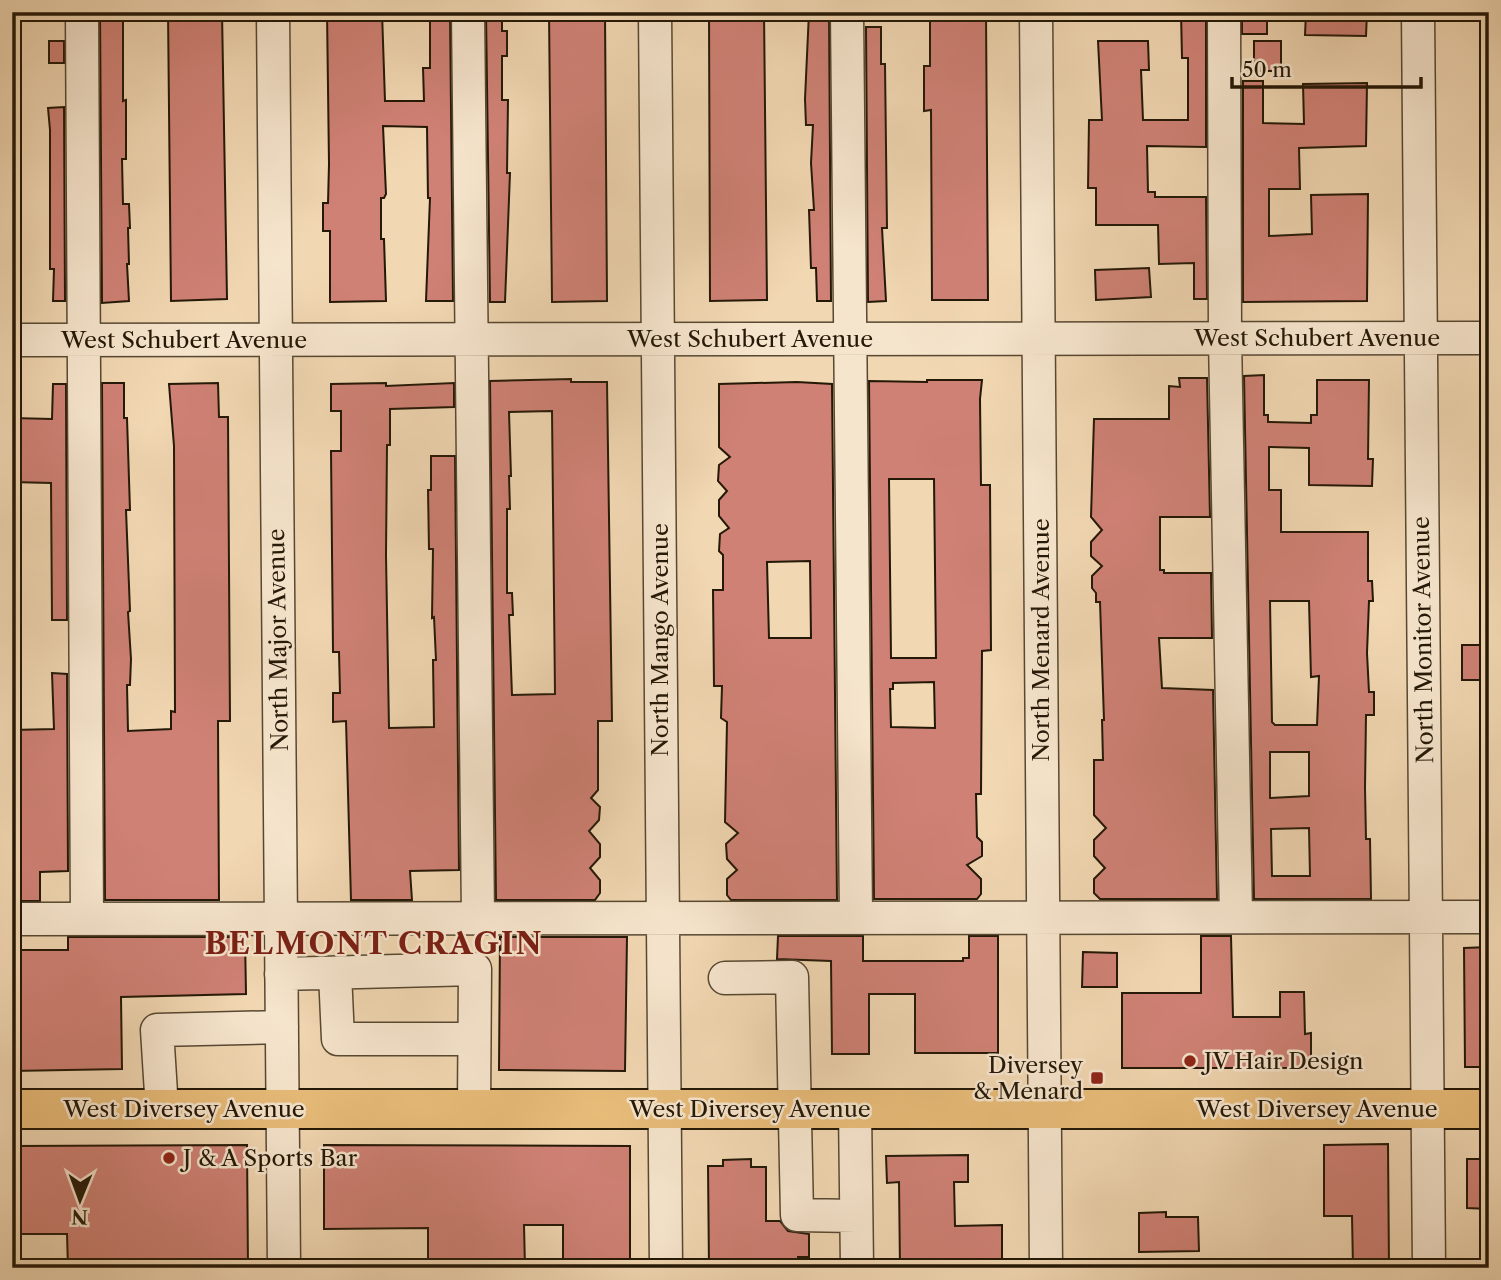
<svg xmlns="http://www.w3.org/2000/svg" width="1501" height="1280" font-family="'Libre Caslon Text',serif">
  <rect width="100%" height="100%" fill="#f1d7b2"/>
  <filter id="stains"><feTurbulence type="fractalNoise" baseFrequency=".00286" numOctaves="4"/><feColorMatrix values="0 0 0 0 .2 0 0 0 0 .09 0 0 0 0 .02 0 0 0 .5 -.17"/></filter>
  <radialGradient id="worn" r=".72"><stop offset=".6" stop-color="#630" stop-opacity="0"/><stop offset="1" stop-color="#630" stop-opacity=".3"/></radialGradient>
  <!-- building -->
  <path fill="#cf8175" stroke="#241807" stroke-width="2" fill-rule="evenodd" d="M100 12H123V101L126 100V159H122L123 204H129L130 228H128L129 264H127L129 301 102 303Z
    M168 12H222L227 299 171 301Z
    M327 12H382L385 101H424L423 68H430V12H450L453 301H426L430 198H428L427 127 383 126 386 194 384 198H381V239H384L386 301 330 302V231H323V203H328L329 164Z
    M486 12H502V31H507V56H502V100H508L507 173H510L505 302H490Z
    M549 12H605L607 301 552 302Z
    M709 12H764L767 300 710 301Z
    M809 12H829L831 301H817L816 268H811L809 210H814L811 163 813 125H806L805 99Z
    M930 12H986L988 300H932L931 110 924 111V66H930Z
    M1181 12H1206V147L1147 146 1148 192H1155V197H1206L1207 299H1194V263L1159 264 1158 225H1096V188H1088L1089 120H1102L1098 41H1148L1149 70H1141L1143 120H1188V58H1182Z
    M1242 12H1267V34H1242Z
    M1306 12H1367L1366 36 1305 35Z
    M866 27H881V64H885L887 228H882L886 301 868 302Z
    M49 41H64V63H49Z
    M1254 41H1281V71H1254Z
    M1243 81H1263V123L1304 124 1303 84 1367 83 1366 146 1299 148 1300 189H1269V236L1312 234 1311 195 1368 194 1367 301 1243 302Z
    M64 107 65 301H53L54 269H50V130L48 108Z
    M1149 268 1151 297 1096 300 1095 270Z
    M1264 375V415H1268V422L1311 423V415H1317V380H1369L1368 459H1373L1372 486 1309 485V448L1269 447V490H1281V532H1368V581H1372L1373 601H1369L1367 653 1369 692H1374V715H1366L1365 788 1366 839H1370L1371 899H1254L1244 376ZM1270 601H1309L1311 677 1319 676 1317 725H1275L1272 722ZM1270 752H1309V796L1270 798ZM1309 828 1310 876H1272L1271 829Z
    M1179 378H1207L1210 517H1160V570H1164V573H1211L1212 638H1159L1162 688 1213 690 1217 899H1100L1094 893V879L1105 868 1094 856V840L1106 828 1094 815V760H1103L1102 720H1104L1100 602H1096V593L1092 588V576L1102 566 1091 556V542L1102 530 1091 517 1094 419H1169V386L1180 387Z
    M571 379V382H607L612 721H598V790L591 798 600 807 599 820 589 831 600 844V857L590 868 600 880V893L595 900H496L490 381ZM552 411 555 694 512 695 509 615H513L512 593H507V509H510L509 476H511L509 412Z
    M927 380H982L980 399 981 485H990L991 650 982 651 981 794H976L977 837 982 842V856L967 865 981 879V894L977 899H874L869 381 927 382ZM889 479H934L936 658H891ZM934 682 935 728 891 727 890 689H893V683Z
    M797 382 832 384 837 900H731L727 895V879L737 870 727 859 726 844 738 833 725 822 727 722 721 718 722 686H714L713 590H723V555L719 551 720 534 729 528 719 516V500L727 491 718 481 719 465 730 457 719 447V384ZM810 561 811 638H769L767 562Z
    M102 383H124V418H127L130 510H126L130 611 128 612 131 659 130 685H127L128 731 171 729V711L175 712 174 446 169 384 218 383 219 417H228L230 721H218L219 900H105Z
    M386 383V386L454 383V407L390 409V445H387L386 555 389 728 434 727 433 660H436L434 617 432 618 433 549H429L428 490H431V456H455L459 870 410 871 412 900H351L346 721 333 722V693H340L339 652H333L331 451H341V411H331V384Z
    M53 384H66L67 620H52L51 483 12 482V418L52 419Z
    M1462 645H1489V671H1483L1482 680H1462Z
    M52 673 67 674 68 871 40 872V901H12V730L54 729Z
    M778 936H863V961H963V958H969V936H998V1053H915V994H869V1054H832L831 961 777 959Z
    M1201 936H1231L1233 1017H1280V992H1304L1305 1034 1311 1033V1068H1122V993H1201Z
    M68 937H245L246 994 121 997 122 1069 12 1071V950H68Z
    M500 937H627L625 1071 499 1070Z
    M1489 947V1067H1465L1464 948Z
    M1083 952 1117 953V987H1082Z
    M1388 1144 1389 1268H1353L1352 1216H1324V1145Z
    M247 1145 248 1268H68L67 1234H12V1146Z
    M324 1145 630 1146V1268H563V1225H524L525 1268H428V1228L324 1229Z
    M968 1155V1182H954L955 1226 1002 1225V1268H900L899 1182 887 1183 886 1156Z
    M751 1159V1167H766V1221H780L788 1231 809 1234V1257H798V1268H709L708 1166H723V1160Z
    M1467 1159H1489V1209L1467 1208Z
    M1166 1212V1217H1198L1199 1251 1139 1252V1213Z"/>
  <g fill="none" stroke-linecap="round" stroke-linejoin="round">
    <defs>
      <path id="minor" d="M82 12 87 919
        M273 12 284 1268
        M468 12 478 917
        M655 12 666 1268
        M847 12 856 917
        M1036 12 1046 1268
        M1224 12 1225 338 1236 917
        M1418 12 1429 1268
        M12 340 1489 338
        M12 919 1489 917
        M335 973 338 1039H474
        M281 974 475 969 474 1109
        M725 978 792 977 797 1215 855 1216
        M162 1109 157 1030 282 1027
        M855 1109 857 1268"/>
      <path id="major" d="M12 1109H1489"/>
    </defs>
    <!-- minor casing -->
    <use href="#minor" stroke="#574832" stroke-width="35"/>
    <!-- major casing -->
    <use href="#major" stroke="#241807" stroke-width="42"/>
    <!-- minor -->
    <use href="#minor" stroke="#f6e5cd" stroke-width="32"/>
    <!-- major -->
    <use href="#major" stroke="#e8bc79" stroke-width="38"/>
  </g>
  <!-- markers -->
  <g fill="#8f2418" stroke="#f6e5cd" stroke-width="2.5">
    <circle cx="1190" cy="1061" r="7"/>
    <rect x="1090" y="1071" width="14" height="14" rx="3.5"/>
    <circle cx="169" cy="1158" r="7"/>
  </g>
  <g text-anchor="middle" dominant-baseline="central" stroke-width="5" stroke-linejoin="round" paint-order="stroke">
    <!-- street labels -->
    <g font-size="23" fill="#241807" stroke="#f6e5cd">
      <text x="1317" y="338">West Schubert Avenue</text>
      <text x="750" y="339">West Schubert Avenue</text>
      <text x="184" y="340">West Schubert Avenue</text>
      <text transform="translate(278 640) rotate(-91)">North Major Avenue</text>
      <text transform="translate(660 640) rotate(-90)">North Mango Avenue</text>
      <text transform="translate(1041 640) rotate(-90)">North Menard Avenue</text>
      <text transform="translate(1423 640) rotate(-91)">North Monitor Avenue</text>
      <text x="184" y="1109">West Diversey Avenue</text>
      <text x="750" y="1109">West Diversey Avenue</text>
      <text x="1317" y="1109">West Diversey Avenue</text>
    </g>
    <!-- poi labels -->
    <g font-size="23" fill="#241807" stroke="#f6e5cd" text-anchor="start">
      <text x="1204" y="1061">JV Hair Design</text>
      <text x="1083" y="1065" text-anchor="end">Diversey<tspan x="1083" dy="26">&amp; Menard</tspan></text>
      <text x="183" y="1158">J &amp; A Sports Bar</text>
    </g>
    <!-- district labels -->
    <g font-size="30" font-weight="bold" letter-spacing="2" fill="#7a1f14" stroke="#f6e5cd">
      <text x="374" y="943">BELMONT CRAGIN</text>
    </g>
  </g>
  <!-- margin -->
  <rect width="1501" height="1280" fill="none" stroke="#f1d7b2" stroke-width="42"/>
  <rect x="14" y="14" width="1473" height="1252" fill="none" stroke="#241807" stroke-width="3.5"/>
  <rect x="21" y="21" width="1459" height="1238" fill="none" stroke="#241807" stroke-width="2"/>
  <!-- north arrow -->
  <g transform="translate(80 1200) rotate(181)" stroke="#f6e5cd" stroke-width="5" paint-order="stroke">
  <path d="M0-5L12 26L0 18L-12 26Z" fill="#241807"/>
  <text y="-10" font-size="19" font-weight="bold" text-anchor="middle" fill="#241807">N</text>
  </g>
  <!-- scale -->
  <path d="M1232 77v10h189v-10" fill="none" stroke="#241807" stroke-width="3.5"/>
  <text x="1242" y="77" font-size="21" fill="#241807" stroke="#f6e5cd" stroke-width="5" paint-order="stroke">50 m</text>
  <rect width="100%" height="100%" filter="url(#stains)"/>
  <rect width="100%" height="100%" fill="url(#worn)"/>
</svg>
